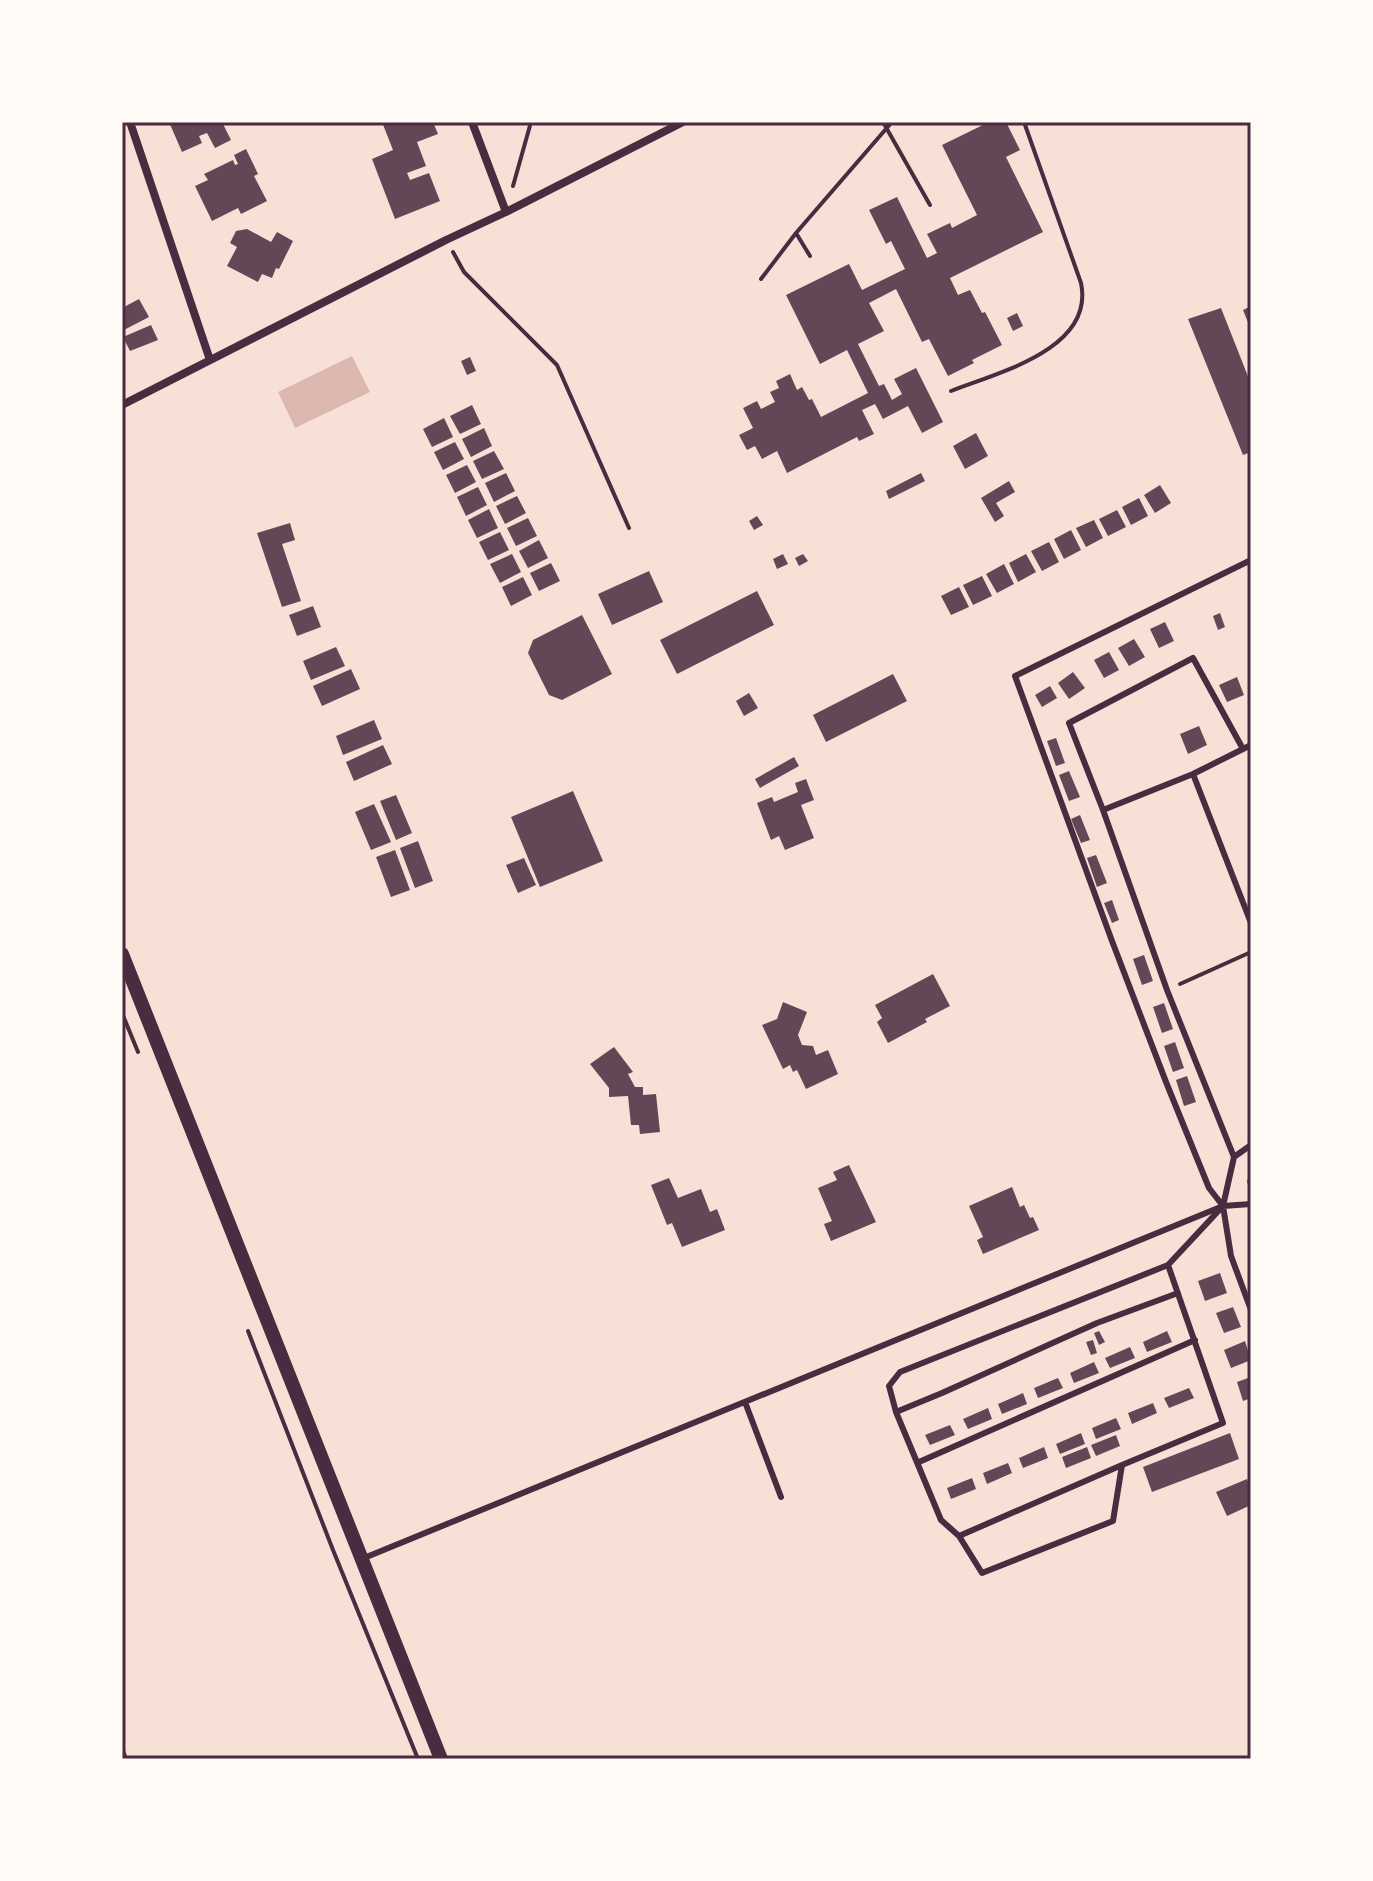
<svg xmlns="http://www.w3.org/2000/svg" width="1373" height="1881" font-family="Manrope,sans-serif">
  <rect width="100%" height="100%" fill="#f7e1d7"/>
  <!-- water -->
  <path fill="#dcb8b0" d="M352 356 370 392 295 428 278 392Z"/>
  <!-- building -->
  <path fill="#644757" d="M169 122H222L231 140 215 148 207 133 199 136 202 143 182 152Z
    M382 122H433L438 134 417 142 426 166 407 173 410 180 429 173 440 201 395 219 372 159 393 150Z
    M989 122H1006L1020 150 1006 157 1043 232 950 278 958 295 970 290 982 313 985 312 1002 345 972 360 974 363 948 376 929 339 922 342 896 289 869 303 884 331 858 344 879 386 884 384 892 400 902 394 894 379 916 368 943 422 922 433 908 406 883 419 875 404 862 410 874 434 859 441 857 437 787 473 777 451 762 459 755 446 747 450 739 435 753 428 743 408 757 401 761 409 775 402 770 392 779 388 776 381 790 374 797 390 802 387 809 400 812 399 821 417 868 393 847 350 820 364 786 295 849 264 862 290 905 269 891 241 886 244 869 210 897 197 927 258 937 253 927 234 950 223 952 228 977 215 942 145Z
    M246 149 258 174 254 176 267 201 241 214 238 208 212 221 195 186 208 180 204 174 233 160 235 165 238 164 234 155Z
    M247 229 271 242 277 232 293 241 279 269 276 268 272 278 262 274 258 282 227 266 237 247 230 243 236 231Z
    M139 299 149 317 122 331V308Z
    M1251 306V330L1243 310Z
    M1221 308 1251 384V452L1243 455 1188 319Z
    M1017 313 1023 326 1013 331 1007 318Z
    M151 325 158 340 130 351 123 337Z
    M470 357 476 371 467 375 461 361Z
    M472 405 481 424 460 434 450 416Z
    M444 418 453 437 432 447 423 429Z
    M484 428 492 446 471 457 462 439Z
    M976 433 988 456 965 469 953 446Z
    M455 442 464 459 443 470 434 452Z
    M494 451 504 469 482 479 473 461Z
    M467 465 476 482 455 493 446 475Z
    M506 473 515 491 494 502 485 483Z
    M921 473 925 481 889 499 886 491Z
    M1009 481 1015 492 996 503 1004 516 995 522 981 498Z
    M1160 485 1171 503 1155 513 1144 495Z
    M478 487 487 505 466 516 457 497Z
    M517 496 526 513 505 524 496 506Z
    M1139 498 1148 516 1131 525 1122 507Z
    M489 509 498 528 477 538 468 520Z
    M1117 510 1126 527 1108 536 1099 519Z
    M757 516 763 525 754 530 749 521Z
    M528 518 537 536 516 546 507 528Z
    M1094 520 1103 538 1086 547 1076 528Z
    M290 523 295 540 282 544 301 601 282 607 257 533Z
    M1071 530 1081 550 1064 559 1054 539Z
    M500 532 509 550 488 560 479 542Z
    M539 540 548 558 528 568 519 551Z
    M1049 542 1059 562 1042 571 1031 551Z
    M512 554 521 572 500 583 490 564Z
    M783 554 788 564 777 569 773 559Z
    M803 554 808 561 799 566 795 558Z
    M1026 554 1036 572 1018 582 1009 563Z
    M551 563 560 581 539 591 530 573Z
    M1004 564 1014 584 997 593 986 574Z
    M649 571 663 602 612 625 598 594Z
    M982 576 992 596 973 605 963 585Z
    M523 577 532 595 511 606 502 587Z
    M959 587 969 607 951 615 941 596Z
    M757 591 774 625 677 674 660 640Z
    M313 606 321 627 297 636 289 615Z
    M1220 613 1225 627 1218 630 1213 616Z
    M582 615 612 674 562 700 549 695 528 653 533 640Z
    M1165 622 1174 641 1159 648 1150 629Z
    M1134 639 1145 657 1129 666 1118 648Z
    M336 647 345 666 311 680 303 661Z
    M1109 652 1119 670 1104 678 1094 660Z
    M351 669 360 689 322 706 313 686Z
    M1073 672 1085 688 1069 699 1058 683Z
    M893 674 907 701 826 742 813 715Z
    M1237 677 1244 695 1227 702 1219 685Z
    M1050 686 1057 698 1042 707 1035 695Z
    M749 693 758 708 744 716 736 701Z
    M374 720 382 739 343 755 336 736Z
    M1199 726 1207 745 1188 754 1180 734Z
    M1056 738 1065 763 1056 766 1047 741Z
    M383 745 392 764 354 781 346 762Z
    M794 757 799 766 760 788 755 779Z
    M1069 771 1080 797 1069 801 1059 775Z
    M806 779 814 800 801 805 814 838 785 850 779 836 771 840 757 803 772 797 774 802 798 792 795 783Z
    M573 791 603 861 540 887 511 817Z
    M396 795 412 833 396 840 380 801Z
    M374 804 391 842 371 850 355 812Z
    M1080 815 1090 840 1081 843 1071 819Z
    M418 841 433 881 415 888 400 848Z
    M395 850 410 890 391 897 376 857Z
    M1096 855 1107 883 1097 887 1087 858Z
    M524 858 536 885 518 893 506 865Z
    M1112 900 1119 920 1112 923 1104 903Z
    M1144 955 1153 981 1142 985 1133 959Z
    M933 974 950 1006 925 1019 927 1022 888 1043 877 1022 882 1018 875 1005Z
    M783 1002 807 1012 798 1035 802 1045 813 1046 816 1055 828 1050 838 1074 806 1089 797 1070 793 1072 790 1065 783 1069 762 1025 777 1019Z
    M1164 1003 1173 1029 1162 1033 1153 1007Z
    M1175 1042 1184 1068 1173 1072 1164 1046Z
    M614 1047 633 1072 628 1074 635 1087H643V1095L656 1094 660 1132 640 1134 639 1125H631L628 1096 609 1097V1088L590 1064Z
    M1187 1076 1196 1102 1184 1106 1176 1080Z
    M849 1165 876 1222 831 1241 824 1224 832 1221 818 1188 837 1180 833 1172Z
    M1251 1166V1192L1247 1182Z
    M669 1178 678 1198 701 1189 710 1212 717 1209 725 1230 682 1247 672 1223 667 1225 651 1185Z
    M1012 1187 1020 1207 1024 1205 1030 1218 1033 1217 1039 1230 983 1254 977 1240 983 1237 969 1206Z
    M1220 1273 1227 1293 1205 1301 1198 1281Z
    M1233 1307 1241 1327 1224 1333 1216 1313Z
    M1099 1331 1105 1342 1099 1345 1094 1333Z
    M1167 1331 1172 1342 1147 1352 1143 1342Z
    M1093 1340 1097 1353 1091 1355 1086 1342Z
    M1245 1341 1251 1360 1231 1368 1224 1350Z
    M1130 1347 1135 1358 1110 1368 1105 1358Z
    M1094 1362 1099 1373 1074 1383 1070 1373Z
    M1251 1377V1398L1243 1401 1237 1382Z
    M1058 1378 1063 1388 1038 1398 1034 1388Z
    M1189 1388 1194 1398 1169 1408 1164 1398Z
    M1023 1393 1027 1404 1002 1414 998 1404Z
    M1153 1403 1157 1413 1132 1424 1128 1413Z
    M988 1408 992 1419 968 1429 963 1419Z
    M1116 1418 1121 1429 1096 1439 1092 1428Z
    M950 1425 955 1435 930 1445 925 1435Z
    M1081 1433 1085 1444 1060 1454 1056 1444Z
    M1230 1433 1239 1459 1152 1492 1143 1467Z
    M1116 1435 1120 1446 1096 1456 1091 1445Z
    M1044 1447 1048 1458 1023 1468 1019 1458Z
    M1087 1447 1091 1458 1066 1468 1062 1457Z
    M1008 1463 1012 1473 987 1484 983 1473Z
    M972 1478 976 1489 951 1499 947 1488Z
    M1247 1479 1251 1489V1505L1227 1516 1216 1492Z"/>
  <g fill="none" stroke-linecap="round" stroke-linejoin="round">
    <!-- path -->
    <path stroke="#4a2c40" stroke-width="4" d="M883 122 930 205
      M513 186 531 122
      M453 252 464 272 557 365 629 528
      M810 256 796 233 892 122
      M761 279 796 233
      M951 391C997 373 1095 349 1081 283L1024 122
      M1180 984 1251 952
      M122 1013 138 1052
      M248 1331 333 1550 418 1759
      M122 1748 126 1759"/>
    <!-- service -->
    <path stroke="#4a2c40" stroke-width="6" d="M1193 774 1251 923
      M1103 810 1193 774 1251 745
      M1251 1145 1234 1157 1223 1206 1231 1256 1251 1310
      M1234 1157 1167 990 1103 810 1069 723 1193 658 1243 749
      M1223 1206 1209 1188 1166 1082 1112 941 1015 676 1251 560
      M1168 1265 1223 1423 1122 1465 959 1536 941 1520 896 1412 889 1386 900 1372 1168 1265 1223 1206
      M745 1402 781 1497
      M896 1412 942 1393 1097 1323 1178 1293
      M919 1462 1195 1340
      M959 1536 982 1573 1113 1521 1122 1465
      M364 1558 1223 1206 1251 1204"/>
    <!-- minor -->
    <path stroke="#4a2c40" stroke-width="8" d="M130 122 210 360
      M472 122 506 212
      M122 405 446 240 506 212 683 122"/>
    <!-- tertiary -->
    <path stroke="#4a2c40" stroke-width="14" d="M122 954 441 1759"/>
  </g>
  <!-- border -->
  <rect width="1373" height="1881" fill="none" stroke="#fffaf5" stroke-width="248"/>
  <rect x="124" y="124" width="1125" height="1633" fill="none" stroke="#4a2c40" stroke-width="3"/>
</svg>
